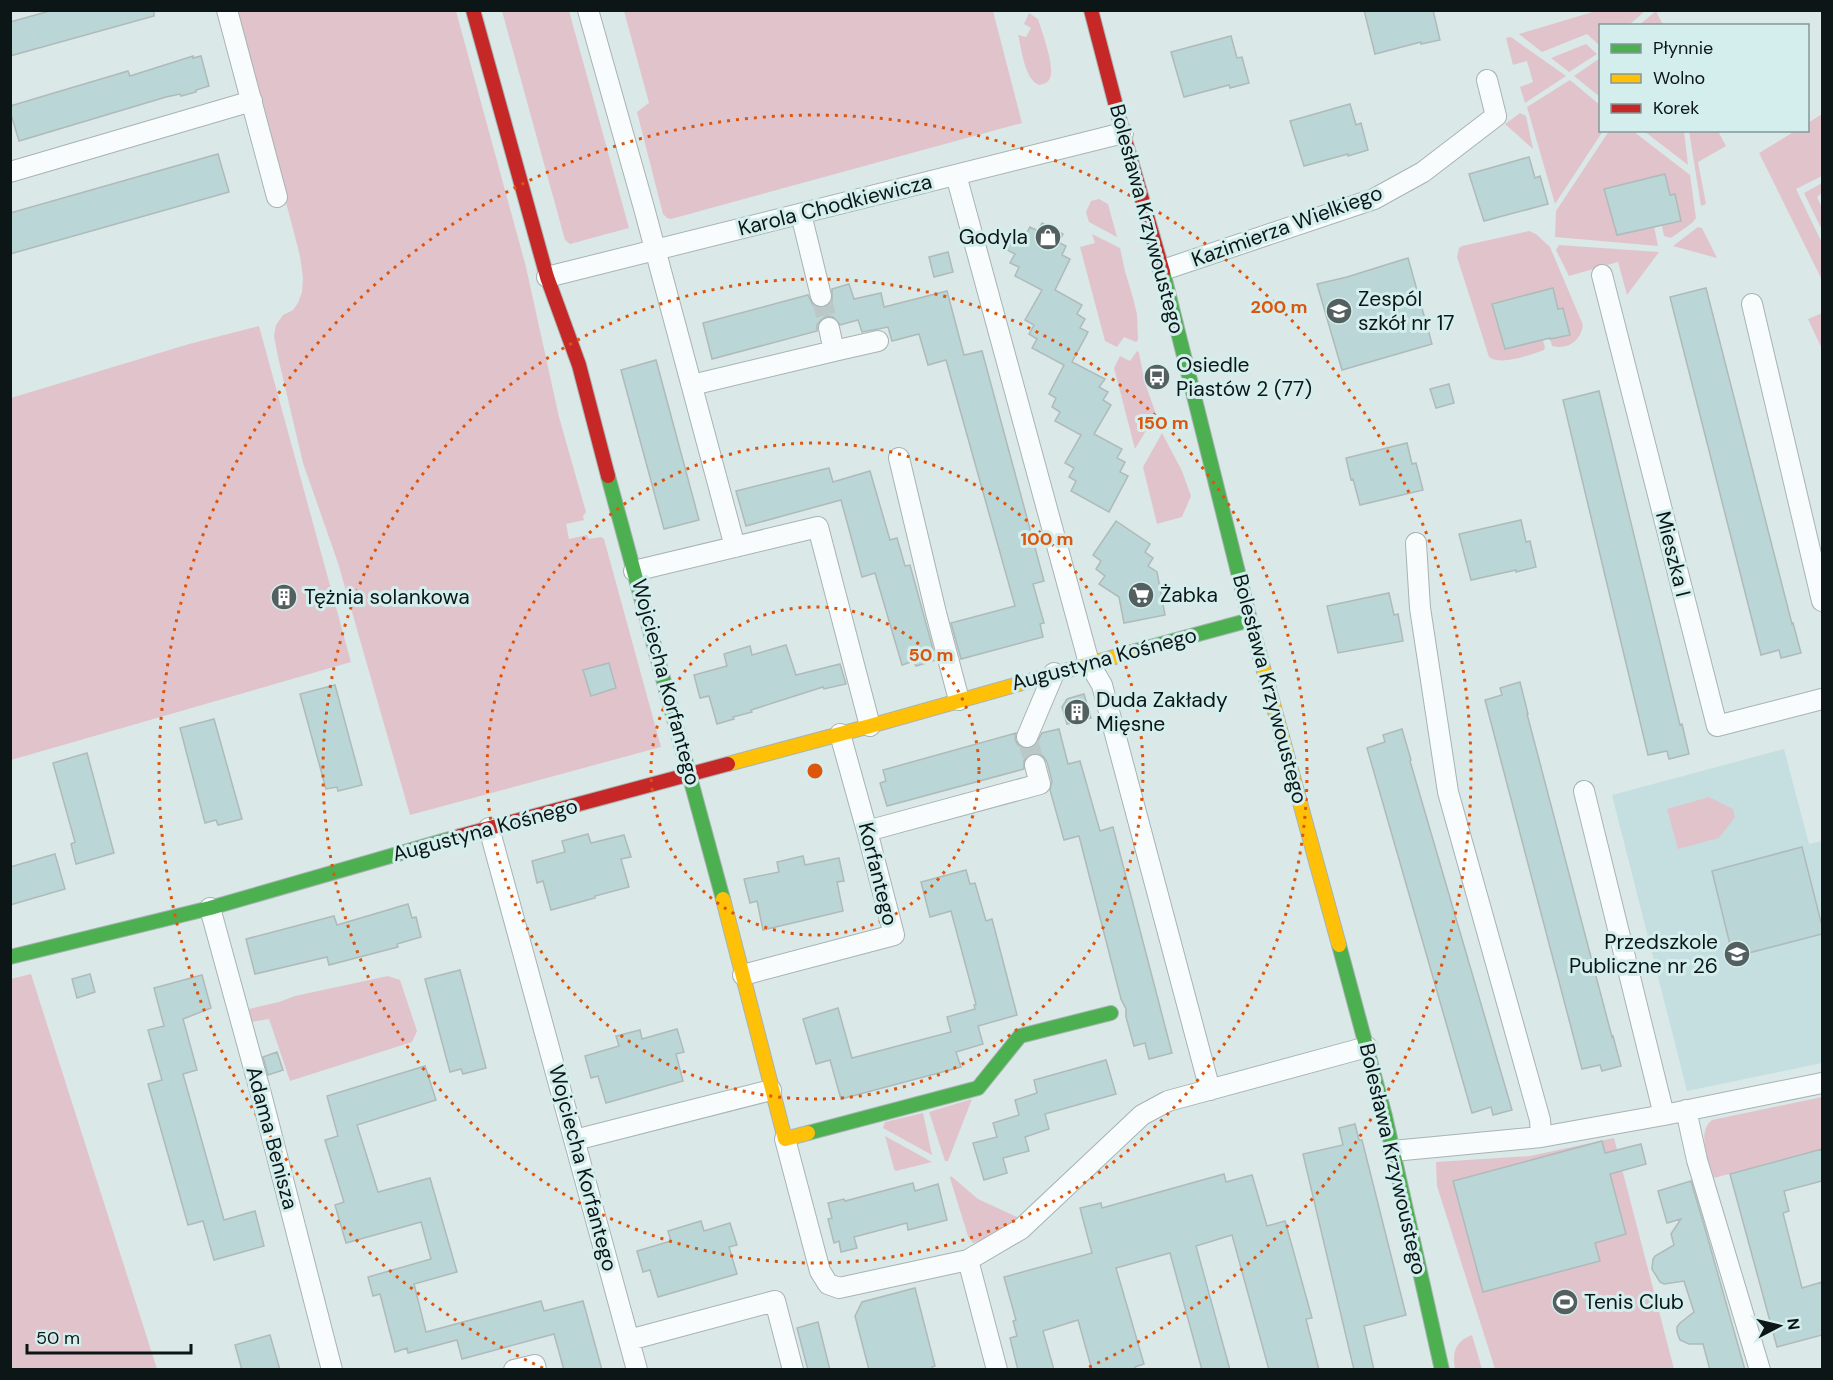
<svg xmlns="http://www.w3.org/2000/svg" width="1833" height="1380" font-family="'DM Sans',sans-serif">
  <rect width="100%" height="100%" fill="#dae8e8"/>
  <!-- built -->
  <path fill="#c5dfe0" d="M1784 749 1809 844 1822 841V1063L1687 1091 1612 795Z"/>
  <!-- green -->
  <path fill="#e1c4cb" d="M236 11H456L526 267 559 417 586 512 583 516 584 520 566 524 569 539 587 535 589 539 601 537 604 539 661 747 410 815 338 563 303 463 278 357 274 336 276 325 283 315 293 310 298 303 302 292 303 278 300 256Z
    M502 11H569L629 228 570 244 565 240Z
    M624 11H993L1022 123 671 219 667 218 663 214 637 112 649 103Z
    M1596 11H1645L1629 25 1600 26V46L1587 34 1542 52 1519 34Z
    M1656 11 1663 25H1639Z
    M1029 13 1038 19C1042 32 1055 66 1050 78 1048 83 1044 84 1039 85 1024 79 1022 49 1018 35L1026 37 1031 28 1024 24Z
    M1511 37 1566 76 1525 103 1520 87 1533 82 1527 61 1513 65 1506 38Z
    M1586 44 1597 54 1569 72 1551 58Z
    M1600 58V97L1574 76Z
    M1570 80 1600 105V130L1603 131 1555 204 1527 107Z
    M1520 113 1526 116 1533 149 1505 124Z
    M1822 114V176L1796 189 1822 243V280L1759 153 1795 131 1808 130V123Z
    M1609 131H1633L1690 175 1696 218 1692 223 1671 238 1664 236 1661 221 1654 226 1658 246 1555 237 1556 211Z
    M1644 131H1684L1688 165Z
    M1689 131H1718L1726 146 1698 162 1706 204 1701 206Z
    M1822 183V193L1817 197 1822 208V230L1804 193Z
    M1099 199 1108 204 1117 237 1089 222 1086 212 1091 201Z
    M1698 227 1702 228 1717 258 1673 246Z
    M1529 231 1536 234 1550 247 1583 325C1581 341 1568 350 1552 346L1549 335 1542 337 1545 347 1544 350C1530 355 1501 366 1489 357L1457 257 1459 248 1462 246Z
    M1092 234 1120 248 1125 271 1133 298 1137 314 1138 340 1136 342 1124 337 1117 347 1105 341 1080 247 1095 243Z
    M1559 245 1659 252 1627 295 1618 262 1569 276 1556 250Z
    M1822 313V349L1808 319Z
    M259 326 351 662 11 760V398L189 344Z
    M1137 351 1139 353 1145 383 1156 414 1135 449 1114 368 1120 356 1130 361Z
    M1162 433 1182 471 1191 496 1182 517 1157 524 1143 467Z
    M1709 797 1733 809 1735 817 1719 838 1678 849 1667 809Z
    M31 974 157 1369H11V979Z
    M388 976 400 980 417 1031 412 1042 290 1081 269 1019 251 1022 249 1009 279 1002 295 996Z
    M1822 1097V1149L1714 1178C1709 1160 1696 1133 1712 1120Z
    M972 1099 948 1161H945L929 1112Z
    M923 1113 932 1155 883 1128 885 1122Z
    M885 1136 930 1161 932 1162 896 1171 894 1169Z
    M1614 1138 1674 1369H1495L1437 1186 1436 1162 1530 1156Z
    M951 1176 978 1199 1021 1219 996 1236 973 1243 968 1236 950 1178Z
    M1472 1335 1482 1369H1455C1452 1353 1455 1341 1472 1335Z"/>
  <!-- building -->
  <path fill="#bbd6d6" stroke="#afbaba" stroke-width="1.5" d="M53 10H154V16L10 56V22Z
    M1364 10H1433L1440 40 1421 44V42L1375 54Z
    M1231 36 1237 58 1242 57 1249 83 1230 88 1229 85 1184 97 1171 52Z
    M193 56V58L201 56 209 86 196 90V92L181 96 180 94 166 97 19 141 10 111V106L128 71 130 76Z
    M1350 104 1356 125 1361 123 1368 150 1348 156V154L1304 166 1290 121Z
    M218 154 229 192 10 254V213Z
    M1529 157 1535 178 1540 176 1548 204 1484 221 1469 174Z
    M1665 174 1670 195 1675 194 1681 221 1617 235 1604 189Z
    M1042 223 1063 234 1058 242 1066 246 1062 255 1070 259 1055 290 1082 305 1077 314 1085 319 1080 328 1088 332 1072 362 1105 379 1099 387 1108 392 1103 400 1111 405 1094 434 1122 449 1117 458 1125 462 1120 472 1128 476 1109 512 1071 491 1076 481 1069 477 1074 468 1065 463 1081 435 1055 421 1060 412 1052 407 1056 398 1049 394 1064 365 1032 348 1037 339 1029 334 1034 325 1025 320 1042 290 1015 276 1019 267 1010 263 1015 254 1007 250 1016 231 1025 236 1030 227 1038 231Z
    M948 252 953 272 934 277 929 257Z
    M1408 258 1432 344 1342 370 1317 284 1347 277Z
    M849 284 854 299 881 293 884 307 947 291 964 355 982 351 1044 581 1033 584 1044 623 1040 624 1043 637 961 659 951 623 1015 606 946 360 928 365 919 334 892 341 888 327 862 332 858 320 840 325 833 317 827 316 821 320 817 325V331L712 359 703 323 808 295 813 305 818 308 824 307 829 305 832 300V289Z
    M1553 288 1558 309 1563 308 1570 335 1550 339V338L1505 349 1492 304Z
    M1706 288 1792 624 1793 623 1801 653 1781 658 1779 650 1761 655 1670 297Z
    M656 360 699 520 664 529 621 370Z
    M1449 384 1454 403 1436 408 1430 389Z
    M1599 391 1680 725 1682 724 1689 754 1669 759 1667 751 1648 755 1563 400Z
    M1407 443 1412 464 1416 463 1423 490 1360 505 1353 479 1351 480 1346 458Z
    M829 468 833 482 870 471 890 540 897 538 905 566 910 565 936 660 916 666 914 661 902 665 875 573 862 577 841 500 746 526 736 491Z
    M1521 520 1526 542 1530 541 1536 567 1516 572V570L1471 580 1459 534Z
    M1116 521 1150 544 1145 552 1153 558 1148 566 1157 572 1165 615 1124 623 1119 597 1099 584 1105 576 1096 569 1101 561 1093 555Z
    M1389 593 1394 615 1398 614 1403 641 1338 653 1327 606Z
    M786 645 796 675 840 664 846 684 824 689 823 687 751 710 752 712 733 717 734 719 717 724 709 696 700 698 694 675 727 666 724 654 750 646 752 655Z
    M609 663 616 688 591 696 583 670Z
    M1520 682 1528 714H1527L1612 1037 1613 1036 1621 1066 1602 1071 1600 1065 1582 1069 1485 700 1502 695 1500 688Z
    M335 685 362 785 338 791 337 787 326 789 300 694Z
    M1084 694 1091 718 1067 724 1062 707 1067 699Z
    M214 719 242 819 218 825 216 820 205 823 180 728Z
    M1059 729 1068 764 1080 761 1100 831 1113 827 1172 1053 1149 1059 1145 1043 1134 1046 1126 1017V1009L1121 999 1079 836 1064 840 1050 790 1052 781 1047 762 1043 756 1039 754 1033 753 1027 756 1024 761V769L887 806 880 783 886 781 883 770 1016 733 1015 739 1018 745 1023 748 1029 749 1035 746 1042 733Z
    M1402 729 1411 760 1410 761 1512 1110 1493 1115 1491 1107 1472 1113 1367 748 1385 742 1383 735Z
    M87 753 114 853 76 864 71 844 75 842 53 763Z
    M588 834 591 843 624 835 631 857 621 859 629 887 595 896V898L551 910 543 881 537 883 532 861 565 852 562 841Z
    M1802 847 1822 926V934L1733 957 1712 871Z
    M55 854 65 889 10 905V867Z
    M803 856 805 865 839 858 844 881 837 882 843 911 763 930 757 901 750 903 744 879 779 872 777 862Z
    M966 870 970 884 975 883 986 921 992 919 1017 1015 978 1026 983 1044 956 1052 961 1067 841 1099 830 1060 816 1064 803 1019 838 1008 852 1058 951 1032 947 1017 975 1009 974 1005 976 1004 951 911 930 917 921 882Z
    M408 904 412 918 416 917 421 937 397 944 398 947 329 965 327 957 255 974 246 939 334 916 337 925Z
    M460 970 486 1068 463 1074 461 1069 450 1072 425 979Z
    M90 974 95 992 77 998 72 979Z
    M202 975 211 1008 183 1019 197 1070 183 1074 224 1220 255 1211 264 1246 214 1260 203 1221 188 1225 148 1084 162 1080 148 1030 164 1026 154 988Z
    M677 1029 684 1052 676 1054 683 1081 606 1103 598 1076 591 1078 585 1056 619 1046 616 1036 640 1030 642 1039Z
    M277 1052 283 1070 268 1075 263 1057Z
    M1106 1060 1116 1094 1045 1114 1049 1129 1025 1137 1029 1151 1003 1158 1007 1173 984 1180 973 1143 997 1137 993 1123 1019 1115 1015 1100 1037 1093 1034 1080Z
    M425 1066 436 1100 357 1125 378 1192 430 1178 457 1272 414 1284 426 1332 541 1301 544 1311 583 1301 602 1370H564L554 1334 462 1359 457 1340 408 1353 407 1348 395 1352 380 1294 373 1296 368 1277 431 1259 421 1222 346 1243 335 1205 344 1202 325 1140 338 1136 327 1096Z
    M1355 1124 1359 1140H1362L1406 1315 1364 1326 1374 1370H1354L1303 1154 1343 1145 1339 1128Z
    M1602 1141 1605 1153 1641 1144 1646 1164 1610 1174 1626 1234 1595 1243 1600 1261 1483 1292 1453 1181Z
    M1822 1149V1181L1784 1191 1789 1211 1783 1213 1802 1288 1822 1282V1335L1777 1347 1730 1174Z
    M1224 1174 1226 1182 1252 1175 1267 1226 1285 1221 1312 1318 1306 1319 1319 1370H1269L1232 1235 1196 1246 1230 1370H1202L1170 1253 1116 1268 1144 1364 1135 1367 1136 1370H1092L1078 1320 1043 1331 1054 1370H1018L1010 1338 1017 1336 1013 1321 1016 1320 1004 1277 1092 1253 1080 1208 1101 1203 1102 1208Z
    M1691 1181 1704 1225 1745 1370H1710L1703 1344H1689L1680 1340 1677 1332V1327L1680 1323 1694 1312 1684 1281 1664 1284 1660 1282 1652 1269 1653 1259 1655 1256 1674 1245 1671 1234 1681 1219 1667 1223 1658 1191Z
    M913 1183 915 1191 938 1184 947 1220 908 1230 907 1223 854 1237 857 1248 841 1252 839 1241 834 1243 828 1219 832 1218 828 1203 844 1199 845 1201Z
    M701 1221 704 1231 730 1223 737 1245 729 1247 737 1274 658 1297 650 1270 643 1272 637 1251 671 1241 668 1231Z
    M915 1288 935 1366 932 1367 933 1370H869L855 1316 862 1302Z
    M818 1322 830 1370H808L797 1328Z
    M270 1335 280 1370H242L235 1345Z"/>
  <g fill="none" stroke-linecap="round" stroke-linejoin="round">
    <!-- street-tunnel -->
    <path stroke="#bbc8c8" stroke-width="20" stroke-dasharray="20 10" stroke-linecap="butt" d="M821 296 829 328
      M1027 737 1035 765"/>
    <defs>
      <path id="street" d="M227 10 277 197
        M588 10 644 208 735 547
        M10 172 252 101
        M956 175 1089 663 1102 685 1210 1090
        M801 214 821 296
        M1163 270 1374 199 1423 172 1496 116 1487 80
        M1602 275 1717 726 1822 699
        M547 277 1123 133
        M1752 304 1822 601
        M834 351 878 341
        M692 385 834 351 829 328
        M899 458 936 613 959 700
        M1416 543 1420 608 1448 792 1540 1120 1541 1137
        M634 571 818 527 870 726
        M1027 737 1054 673
        M1584 791 1664 1115 1822 1083
        M489 828 637 1370
        M867 831 1040 784 1035 765
        M210 908 261 1094 332 1370
        M743 975 894 935 867 831 840 734
        M1686 1110 1697 1160 1760 1370
        M785 1139 820 1271 828 1284 839 1288 968 1260 1021 1229 1142 1115 1168 1101 1367 1047
        M575 1140 771 1090
        M1393 1151 1541 1137 1664 1115
        M968 1260 997 1370
        M629 1340 775 1301 793 1370
        M514 1370 535 1365 536 1370"/>
      <path id="fast" d="M1163 272 1250 620
        M608 476 723 899
        M1132 652 1250 620
        M1339 945 1385 1116 1442 1370
        M10 957 210 908 460 836
        M808 1133 978 1088 1020 1036 1111 1013"/>
      <path id="slow" d="M1250 620 1339 945
        M728 764 870 726 1132 652
        M723 899 785 1139 808 1133"/>
      <path id="jam" d="M473 10 547 277 579 365 608 476
        M1091 10 1123 133 1163 272
        M460 836 728 764"/>
    </defs>
    <!-- street casing -->
    <use href="#street" stroke="#a8b3b3" stroke-width="22"/>
    <!-- fast casing -->
    <use href="#fast" stroke="#a8b3b3" stroke-width="16"/>
    <!-- slow casing -->
    <use href="#slow" stroke="#a8b3b3" stroke-width="16"/>
    <!-- jam casing -->
    <use href="#jam" stroke="#a8b3b3" stroke-width="16"/>
    <!-- street -->
    <use href="#street" stroke="#f9fcfc" stroke-width="20"/>
    <!-- fast -->
    <use href="#fast" stroke="#4caf50" stroke-width="14"/>
    <!-- slow -->
    <use href="#slow" stroke="#ffc107" stroke-width="14"/>
    <!-- jam -->
    <use href="#jam" stroke="#c62828" stroke-width="14"/>
  </g>
  <!-- distance rings -->
  <g fill="none" stroke="#dd560c" stroke-width="3" stroke-dasharray="3 6">
    <circle cx="815" cy="771" r="164"/>
    <circle cx="815" cy="771" r="328"/>
    <circle cx="815" cy="771" r="492"/>
    <path d="M543 1368A656 656 0 1 1 1087 1368"/>
  </g>
  <!-- icons -->
  <defs>
    <symbol id="shop-disc" viewBox="-11 -11 22 22"><circle r="9.5" fill="#546060" stroke="#d4eeee"/><path d="M-5-2.5h2.3a2.7 3.5 0 0 1 5.4 0H5L5.5 6h-11ZM-1.5-2.5h3a1.5 2.3 0 0 0-3 0Z" fill="#fff"/></symbol>
    <symbol id="school-disc" viewBox="-11 -11 22 22"><circle r="9.5" fill="#546060" stroke="#d4eeee"/><path d="M0-5L7-2L0 1L-7-2ZM-4 1L0 2.5L4 1V4Q0 6-4 4Z" fill="#fff"/></symbol>
    <symbol id="bus-disc" viewBox="-11 -11 22 22"><circle r="9.5" fill="#546060" stroke="#d4eeee"/><path d="M-5-6H5V4H4V6H2V4H-2V6H-4V4H-5ZM-3.5-4V0h7V-4ZM-3.5 1.2v1.5H-2V1.2ZM2 1.2v1.5H3.5V1.2Z" fill="#fff"/></symbol>
    <symbol id="supermarket-disc" viewBox="-11 -11 22 22"><circle r="9.5" fill="#546060" stroke="#d4eeee"/><path d="M-6-5.5h2.5l.6 2H6L4.5 2H-2.5L-4.4-4H-6ZM-1.5 3.2a1.3 1.3 0 1 0 .1 0ZM3 3.2a1.3 1.3 0 1 0 .1 0Z" fill="#fff"/></symbol>
    <symbol id="building-disc" viewBox="-11 -11 22 22"><circle r="9.5" fill="#546060" stroke="#d4eeee"/><path d="M-4-6H4V6H1V3H-1V6H-4ZM-2.5-4.3h1.7v1.8h-1.7ZM.8-4.3h1.7v1.8H.8ZM-2.5-1h1.7V.8h-1.7ZM.8-1h1.7V.8H.8Z" fill="#fff"/></symbol>
    <symbol id="stadium-disc" viewBox="-11 -11 22 22"><circle r="9.5" fill="#546060" stroke="#d4eeee"/><path d="M0-5a6.5 5 0 1 0 0 10a6.5 5 0 1 0 0-10ZM-3.5-1.8h7v3.6h-7Z" fill="#fff"/></symbol>
  </defs>
  <g fill-rule="evenodd">
    <use href="#shop-disc" x="1033" y="222" width="30" height="30"/>
    <use href="#school-disc" x="1324" y="296" width="30" height="30"/>
    <use href="#bus-disc" x="1142" y="362" width="30" height="30"/>
    <use href="#supermarket-disc" x="1126" y="580" width="30" height="30"/>
    <use href="#building-disc" x="269" y="582" width="30" height="30"/>
    <use href="#building-disc" x="1062" y="697" width="30" height="30"/>
    <use href="#school-disc" x="1722" y="939" width="30" height="30"/>
    <use href="#stadium-disc" x="1550" y="1287" width="30" height="30"/>
  </g>
  <g text-anchor="middle" dominant-baseline="central" stroke-width="6" stroke-linejoin="round" paint-order="stroke">
    <!-- street labels -->
    <g font-size="21" fill="#0c1616" stroke="#d4eeee">
      <text transform="translate(835 205) rotate(-14)">Karola Chodkiewicza</text>
      <text transform="translate(1147 219) rotate(75)">Bolesława Krzywoustego</text>
      <text transform="translate(1287 226) rotate(-20)">Kazimierza Wielkiego</text>
      <text transform="translate(1673 554) rotate(76)">Mieszka I</text>
      <text transform="translate(1104 659) rotate(-15)">Augustyna Kośnego</text>
      <text transform="translate(666 682) rotate(75)">Wojciecha Korfantego</text>
      <text transform="translate(1270 689) rotate(75)">Bolesława Krzywoustego</text>
      <text transform="translate(485 830) rotate(-15)">Augustyna Kośnego</text>
      <text transform="translate(878 874) rotate(76)">Korfantego</text>
      <text transform="translate(272 1138) rotate(75)">Adama Benisza</text>
      <text transform="translate(1393 1159) rotate(77)">Bolesława Krzywoustego</text>
      <text transform="translate(583 1168) rotate(75)">Wojciecha Korfantego</text>
    </g>
    <!-- poi labels -->
    <g font-size="21" fill="#0c1616" stroke="#d4eeee" text-anchor="start">
      <text x="1028" y="237" text-anchor="end">Godyla</text>
      <text x="1358" y="299">Zespól<tspan x="1358" dy="24">szkół nr 17</tspan></text>
      <text x="1176" y="365">Osiedle<tspan x="1176" dy="24">Piastów 2 (77)</tspan></text>
      <text x="1160" y="595">Żabka</text>
      <text x="304" y="597">Tężnia solankowa</text>
      <text x="1096" y="700">Duda Zakłady<tspan x="1096" dy="24">Mięsne</tspan></text>
      <text x="1718" y="942" text-anchor="end">Przedszkole<tspan x="1718" dy="24">Publiczne nr 26</tspan></text>
      <text x="1584" y="1302">Tenis Club</text>
    </g>
  </g>
  <circle cx="815" cy="771" r="9" fill="#dd560c" stroke="#d4eeee" stroke-width="3"/>
  <g font-size="18" text-anchor="middle" font-weight="bold" fill="#dd560c" stroke="#d4eeee" stroke-width="6" stroke-linejoin="round" paint-order="stroke">
    <text x="1279" y="313">200 m</text>
    <text x="1163" y="429">150 m</text>
    <text x="1047" y="545">100 m</text>
    <text x="931" y="661">50 m</text>
  </g>
  <!-- border -->
  <rect width="1833" height="1380" fill="none" stroke="#0c1616" stroke-width="24"/>
  <!-- legend -->
  <rect x="1599" y="24" width="210" height="108" fill="#d4eeee" stroke="#849898" stroke-width="1.5"/>
  <rect x="1611" y="44" width="30" height="9" fill="#4caf50" stroke="#849898" stroke-width="1.5"/>
  <text x="1653" y="54" font-size="18" fill="#0c1616">Płynnie</text>
  <rect x="1611" y="74" width="30" height="9" fill="#ffc107" stroke="#849898" stroke-width="1.5"/>
  <text x="1653" y="84" font-size="18" fill="#0c1616">Wolno</text>
  <rect x="1611" y="104" width="30" height="9" fill="#c62828" stroke="#849898" stroke-width="1.5"/>
  <text x="1653" y="114" font-size="18" fill="#0c1616">Korek</text>
  <!-- north arrow -->
  <g transform="translate(1779 1326) rotate(83)" stroke="#d4eeee" stroke-width="4.5" paint-order="stroke">
  <path d="M0-4.5L10 22L0 15L-10 22Z" fill="#0c1616"/>
  <text y="-9" font-size="16" font-weight="bold" text-anchor="middle" fill="#0c1616">N</text>
  </g>
  <!-- scale -->
  <path d="M27 1344v9h164v-9" fill="none" stroke="#0c1616" stroke-width="3"/>
  <text x="36" y="1344" font-size="18" fill="#0c1616" stroke="#d4eeee" stroke-width="4.5" paint-order="stroke">50 m</text>
</svg>
